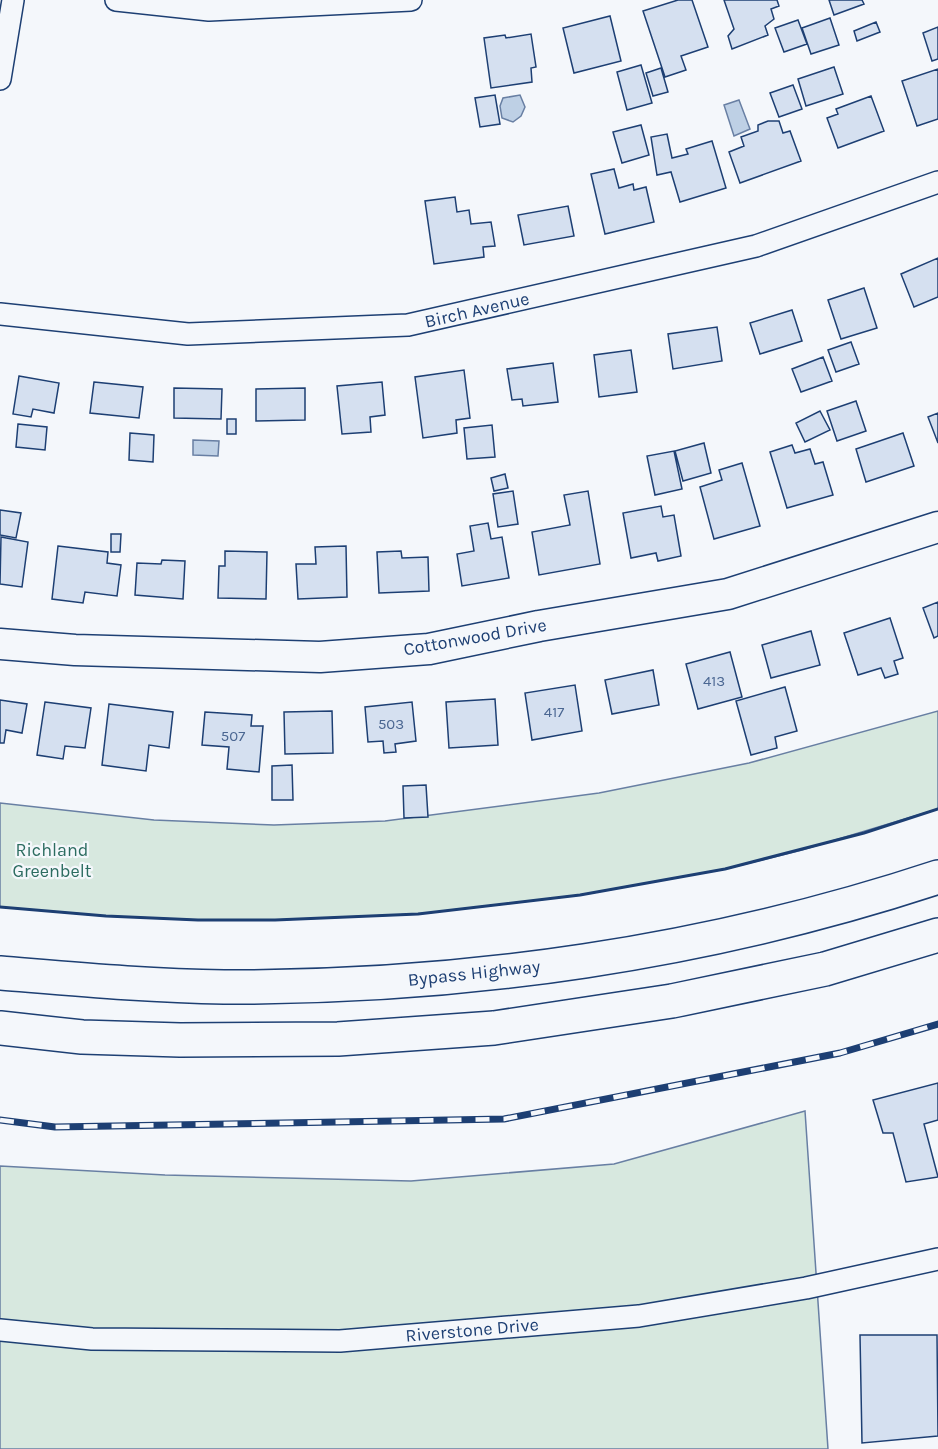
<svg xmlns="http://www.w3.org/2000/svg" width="938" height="1449" font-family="Karla,sans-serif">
  <rect width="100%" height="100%" fill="#f4f7fb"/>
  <!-- green -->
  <path fill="#d7e8df" stroke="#687fa3" stroke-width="1.5" d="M938 711V809L802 850 725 869 580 895 418 914 275 920H198L106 916 0 907V803L154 820 274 825 385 821 599 793 749 763Z
    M805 1111 828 1449H0V1166L165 1175 411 1181 614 1164Z"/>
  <!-- water -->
  <path fill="#bed0e5" stroke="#687fa3" stroke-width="1.5" d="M520 95 525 107 521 116 513 122 502 118 500 106 503 98Z
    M739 100 750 129 734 136 724 105Z
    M193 440 219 441 218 456 193 455Z"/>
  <!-- building -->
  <path fill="#d5e0f0" stroke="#1d3f73" stroke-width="1.5" d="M678 0H692L708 47 681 56 686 70 665 77 643 11Z
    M724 0H777L779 6 771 9 774 19 765 26 768 35 732 49 728 36 734 29Z
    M829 0H862L864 4 834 15Z
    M610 16 621 61 574 73 563 28Z
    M830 18 839 45 811 54 802 28Z
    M798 20 807 44 784 52 775 28Z
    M876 22 880 32 857 41 854 31Z
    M938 27V59L932 61 923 33Z
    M531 34 536 67 531 68 532 82 491 88 484 38 505 35 506 38Z
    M641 65 652 103 627 110 617 72Z
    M834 67 843 94 806 106 798 79Z
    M661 68 668 92 653 96 646 73Z
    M938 69V119L917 126 902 81Z
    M793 85 802 109 779 117 770 93Z
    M495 95 500 124 480 127 475 98Z
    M871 96 884 131 838 148 827 118 838 114 836 109Z
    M768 121H779L783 133 790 131 801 161 740 183 729 152 744 146 741 137 758 131V125Z
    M641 125 649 155 622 163 613 132Z
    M667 134 672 158 688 154 686 149 712 141 726 188 680 202 671 172 657 175 651 137Z
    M614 169 619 188 633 184 634 190 646 187 654 222 605 234 591 174Z
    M455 197 457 212 469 210 471 224 491 222 495 246 483 247 484 257 434 264 425 201Z
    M568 206 574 236 524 245 518 215Z
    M938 258V297L914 307 901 274Z
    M864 288 877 328 841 339 828 300Z
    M792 310 802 341 760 354 750 323Z
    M717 327 722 361 673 369 668 334Z
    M851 342 859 364 836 372 828 350Z
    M631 350 637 392 599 397 594 355Z
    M823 357 832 381 801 392 792 369Z
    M553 363 558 402 523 406 522 399 512 400 507 369Z
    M464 370 470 418 456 420 457 433 423 438 415 377Z
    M19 376 59 383 54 413 33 409 31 417 13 414Z
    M94 382 143 387 139 418 90 413Z
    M382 382 385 415 370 417 371 432 342 434 337 386Z
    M174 388 222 389 221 419 174 418Z
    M305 388V420L256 421V389Z
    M856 401 866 431 837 441 827 411Z
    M820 411 830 430 805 442 796 423Z
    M938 413V443L928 417Z
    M227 419H236V434H227Z
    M18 424 47 427 45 450 16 447Z
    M492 425 495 457 467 459 464 428Z
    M130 433 154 435 153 462 129 460Z
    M903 433 914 466 866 482 856 449Z
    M704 443 711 473 683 481 675 451Z
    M792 445 795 453 810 449 815 464 823 462 833 495 787 508 770 452Z
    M674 451 682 489 655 495 647 456Z
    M742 463 760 526 714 539 700 487 722 480 719 470Z
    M505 474 508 488 494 491 491 478Z
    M513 491 518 524 498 527 493 494Z
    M588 491 600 564 539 575 532 532 570 525 564 495Z
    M661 506 663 517 674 515 681 556 658 561 656 553 631 558 623 513Z
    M0 510 21 513 16 538 0 535Z
    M488 523 491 539 502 537 509 578 462 586 457 554 474 551 470 526Z
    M111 534H121L120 552H111Z
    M1 537 28 542 22 587 0 584Z
    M58 546 108 552 107 563 121 565 117 596 85 592 83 603 52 599Z
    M346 546 347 597 298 599 296 564H316L315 547Z
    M225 551 267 552 266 599 218 598 219 566H225Z
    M401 551 402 558 428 557 429 591 379 593 377 552Z
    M162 560 185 561 183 599 135 595 137 563 161 564Z
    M938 602V636L934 638 923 608Z
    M890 618 903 658 894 661 898 674 885 678 881 668 858 675 844 633Z
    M811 631 820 665 771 678 762 645Z
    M730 652 742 697 698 709 686 664Z
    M653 670 659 705 612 714 605 680Z
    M575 685 582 731 532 740 525 693Z
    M785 687 797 731 775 737 777 748 751 755 736 701Z
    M495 699 498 745 449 748 446 702Z
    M0 700 27 704 22 733 6 730 4 743H0Z
    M45 702 91 708 85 748 65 746 63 759 37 755Z
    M412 702 416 741 395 744 396 752 384 753 383 741 368 742 365 707Z
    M109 704 173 712 169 748 149 745 146 771 102 765Z
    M332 711 333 753 285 754 284 712Z
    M205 712 252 715 251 726H263L259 772 227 769 229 747 202 745Z
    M292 765 293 800H272V766Z
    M426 785 428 817 404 818 403 786Z
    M938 1083V1120L924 1124 938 1177 906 1182 893 1133H883L873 1100Z
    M860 1335H937L938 1436 862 1443Z"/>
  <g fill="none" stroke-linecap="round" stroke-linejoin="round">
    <defs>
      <path id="street" d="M116 0 209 10 411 0
        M0 79 13 0
        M0 314 188 334 408 325 756 246 938 182
        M0 1330 92 1339 340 1341 639 1316 806 1288 938 1259"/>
      <path id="secondary" d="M0 644 75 650 320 657 429 649 539 626 728 594 938 527"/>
      <path id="highway" d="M0 973C74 979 149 986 224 987 465 988 708 953 938 877
        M0 1028 82 1037 180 1040 338 1039 494 1028 672 1001 825 969 938 935"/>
    </defs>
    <!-- street casing -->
    <use href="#street" stroke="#1d3f73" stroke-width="24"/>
    <!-- secondary casing -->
    <use href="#secondary" stroke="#1d3f73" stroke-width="33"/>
    <!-- highway casing -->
    <use href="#highway" stroke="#1d3f73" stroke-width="36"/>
    <!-- street -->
    <use href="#street" stroke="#f4f7fb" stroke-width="21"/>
    <!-- secondary -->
    <use href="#secondary" stroke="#f4f7fb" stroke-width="30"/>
    <!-- highway -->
    <use href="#highway" stroke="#f4f7fb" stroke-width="33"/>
    <defs>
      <path id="rail" d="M0 1120 55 1127 504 1119 840 1053 938 1024"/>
    </defs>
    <!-- rail casing -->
    <use href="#rail" stroke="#1d3f73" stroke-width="7"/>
    <!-- rail -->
    <use href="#rail" stroke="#f4f7fb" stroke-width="4.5" stroke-dasharray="14" stroke-linecap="butt"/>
    <!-- wall -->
    <path stroke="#1d3f73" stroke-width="3" d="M0 907 106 916 198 920H275L418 914 580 895 725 869 864 833 938 809"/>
  </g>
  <g text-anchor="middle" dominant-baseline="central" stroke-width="4.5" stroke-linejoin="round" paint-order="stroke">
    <!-- number labels -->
    <g font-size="15" fill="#4b6792">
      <text x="714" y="681">413</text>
      <text x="554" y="712">417</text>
      <text x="391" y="724">503</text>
      <text x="233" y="736">507</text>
    </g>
    <!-- street labels -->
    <g font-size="18" fill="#1d3f73" stroke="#f4f7fb">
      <text transform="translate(477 310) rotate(-13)">Birch Avenue</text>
      <text transform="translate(475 637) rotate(-10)">Cottonwood Drive</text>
      <text transform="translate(474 973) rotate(-6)">Bypass Highway</text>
      <text transform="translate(472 1330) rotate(-5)">Riverstone Drive</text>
    </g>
    <!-- park labels -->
    <g font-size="18" fill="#2c6c60" stroke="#f4f7fb">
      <text x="52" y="850">Richland<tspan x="52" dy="21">Greenbelt</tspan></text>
    </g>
  </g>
</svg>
